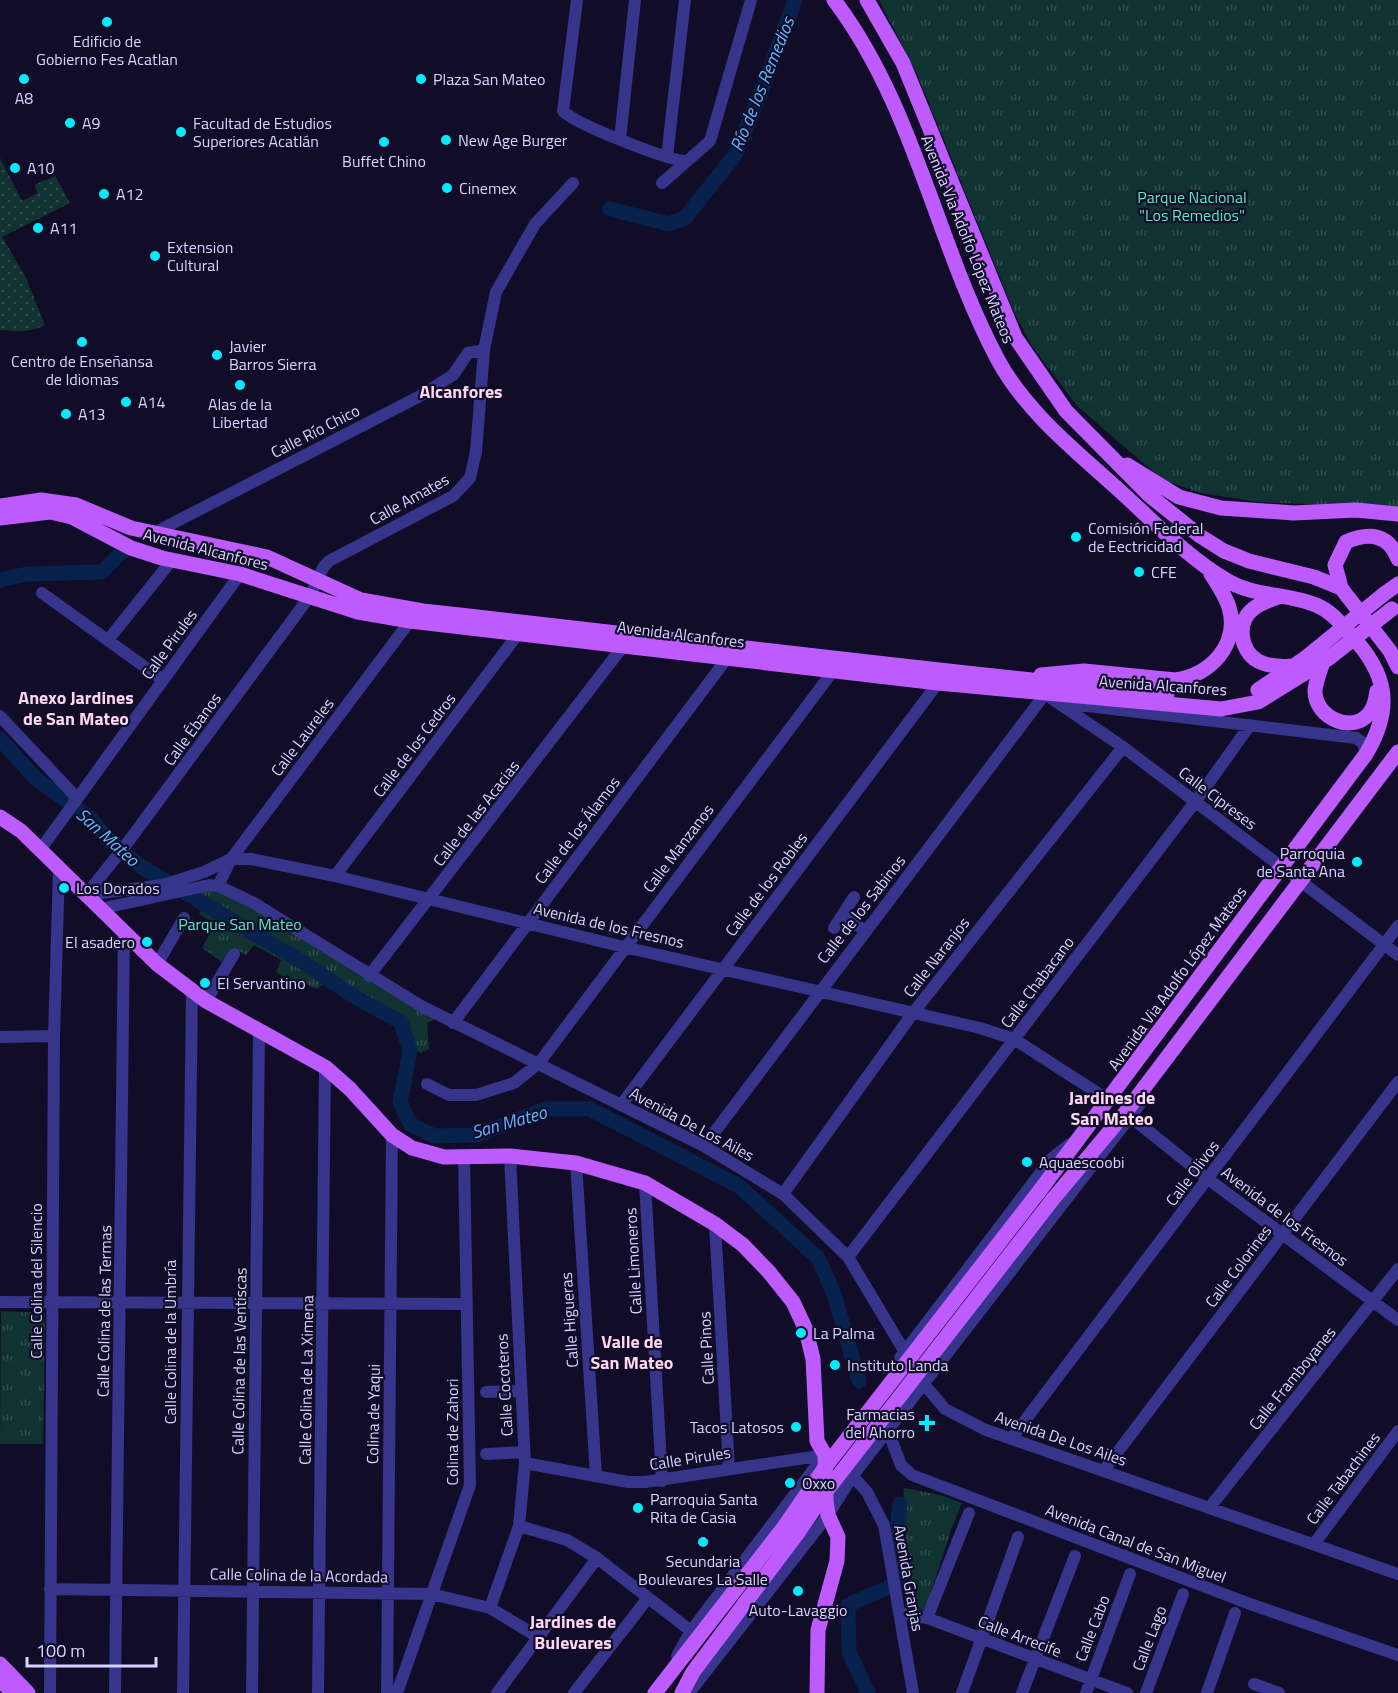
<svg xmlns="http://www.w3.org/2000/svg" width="1398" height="1693" font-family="'Titillium Web',sans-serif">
  <defs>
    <pattern id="grass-dots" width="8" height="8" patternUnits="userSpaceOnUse" patternTransform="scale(1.5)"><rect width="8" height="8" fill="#103231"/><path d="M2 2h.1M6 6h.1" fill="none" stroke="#324f50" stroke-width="1.8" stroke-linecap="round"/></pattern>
    <pattern id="park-tufts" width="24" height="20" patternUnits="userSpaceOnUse" patternTransform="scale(1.5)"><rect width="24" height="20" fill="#103231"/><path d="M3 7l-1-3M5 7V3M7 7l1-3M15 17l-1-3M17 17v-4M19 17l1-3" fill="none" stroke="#324f50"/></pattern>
  </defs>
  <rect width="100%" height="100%" fill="#110d28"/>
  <!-- grass -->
  <path fill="url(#grass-dots)" d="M0 158 22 201 38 193 34 185 55 176 70 203 2 237 25 276 45 325C30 333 17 331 0 330Z"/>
  <!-- park -->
  <path fill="url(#park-tufts)" d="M879 0H1398V508L1259 502 1201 493 1163 480 1077 406 1032 346 1014 312 917 74Z
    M218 886 435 1019 427 1023 429 1049 421 1053 411 1048 403 1019 356 1000 327 981 317 989 307 985 301 989 276 972 281 960 254 945 246 955 232 947 222 962 202 948 215 924 199 914 204 907 185 892Z
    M1 1311 45 1313 43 1444H0Z
    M904 1488 941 1495 962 1503 951 1530 925 1611 906 1605 902 1584 906 1580 902 1524Z"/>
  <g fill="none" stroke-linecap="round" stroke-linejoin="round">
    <!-- river -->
    <path stroke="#07224d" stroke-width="15" d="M610 209 669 224 685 218 735 155 764 85 795 0
      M0 580 27 574 102 572 123 551
      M0 739 35 778 89 817 111 842 142 867 304 963 355 997 401 1022 410 1051 400 1102 410 1124 434 1136 477 1135 546 1109H590L739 1186 818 1258 834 1294 859 1381
      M868 1693 849 1652 848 1605 905 1580 897 1534 900 1504"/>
    <!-- minor -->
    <path stroke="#36348b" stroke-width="12" d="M577 0 563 111C577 125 665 159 685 161
      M620 139 635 0
      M667 157 685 0
      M662 183 710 141 751 0
      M152 534 420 396 453 375 468 353 484 350
      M42 593 163 680
      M108 640 172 560
      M1062 703 1356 738 1363 743 1366 754
      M0 716 77 798
      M40 850 240 574
      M335 876 518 634
      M218 886 231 859 410 621 411 614
      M86 895 163 885 204 872 231 859H251L335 876 624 947 980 1028 1014 1039 1110 1101
      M86 895 128 842 310 596 323 568 329 561 453 496 470 478 476 452 484 350 496 292 535 224 573 183
      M100 909 209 885 218 886 254 903 423 1007 704 1146 783 1194 848 1257 924 1384 945 1409 986 1430 1398 1574
      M842 916 866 931
      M834 928 854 897
      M157 964 184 918
      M369 976 624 645
      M206 1001 234 954
      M453 1023 728 657
      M0 1037 54 1036
      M427 1084 449 1095H476L514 1083 539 1063 833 671 839 667
      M621 1105 938 683
      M1127 1114 1208 1179 1398 1320
      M704 1146 1045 694 1123 747 1398 955
      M576 1163 596 1476
      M645 1183 662 1481
      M783 1194 913 1013 1123 747
      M715 1224 729 1469
      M848 1257 1195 802 1250 725
      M0 1302 467 1304
      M900 1358 1051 1159 1070 1144
      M486 1392 521 1391
      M888 1431 901 1465 912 1475 1250 1604 1398 1655
      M1011 1439 1398 926
      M486 1454 524 1452
      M525 1463 628 1482H645L825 1455
      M1104 1470 1398 1082
      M848 1471 867 1492 884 1525 913 1693
      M1210 1507 1398 1269
      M519 1526 567 1540 597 1558 691 1631
      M1314 1544 1398 1431
      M50 1589 431 1594 490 1608 538 1637
      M490 1608 519 1526 525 1463 510 1156
      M900 1613 927 1618 1127 1693
      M927 1618 969 1513
      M677 1656 691 1631 823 1457
      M1254 1684 1279 1693
      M50 1693 54 1036 59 869
      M115 1693 124 930
      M183 1693 192 991
      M252 1693 259 1030
      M318 1693 325 1067
      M387 1693 392 1135
      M397 1693 470 1485 464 1158
      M497 1693 597 1558
      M574 1693 648 1598
      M689 1693 828 1515 853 1475 1143 1100
      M962 1693 1018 1537
      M1022 1693 1075 1556
      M1086 1693 1130 1574
      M1146 1693 1183 1594
      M1207 1693 1235 1613"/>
    <!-- major -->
    <path stroke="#be5bff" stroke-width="15" d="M834 0C915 107 936 244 998 360 1026 412 1077 452 1120 491 1154 522 1186 556 1226 580 1254 597 1287 593 1316 605 1331 611 1340 623 1350 634 1387 673 1394 707 1366 754L1038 1193
      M867 0 903 63 1015 337 1066 411 1149 495 1200 536 1224 551 1249 561 1314 577 1341 588 1390 651 1398 667
      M1127 465 1179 497 1221 508 1294 513 1356 510 1398 514
      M0 506 41 500 76 505 131 528 267 557 361 600 423 611C671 638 919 670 1167 694
      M0 518 50 512 72 517 131 548 162 558 240 574 358 612 410 621 938 683 1221 709 1258 702 1329 658
      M1341 588 1335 565 1346 542C1369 532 1389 534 1398 559
      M1384 594 1398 584
      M1278 597C1270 600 1260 603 1253 609 1236 622 1240 651 1258 661 1269 667 1283 667 1295 666
      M1323 662C1320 671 1316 681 1315 690 1314 719 1357 737 1372 709 1375 704 1376 697 1377 691
      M1041 675 1084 671 1175 680C1210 676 1240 644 1229 607 1225 595 1218 585 1211 574
      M1258 690 1304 659
      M0 817 21 831 157 964 206 1001 325 1067 350 1089 392 1135 412 1148 444 1157 510 1156 576 1163 645 1183 715 1224 743 1245 769 1272 793 1302 806 1330 813 1359 817 1441 825 1455 826 1500 828 1515 838 1537 837 1561 818 1630 817 1693
      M1053 1199 1125 1113 1398 752
      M0 1664 28 1693
      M0 1680 13 1693
      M655 1693 784 1527
      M682 1693 693 1672 797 1534"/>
    <!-- major-bridge -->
    <path stroke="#be5bff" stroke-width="15" d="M1329 658 1392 609
      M1304 659 1384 594
      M784 1527 826 1466 1038 1193
      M797 1534 828 1489 1053 1199"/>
  </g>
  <!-- markers -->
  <g fill="#00ebff" stroke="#110d28" stroke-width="2">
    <circle cx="107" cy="22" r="6"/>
    <circle cx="24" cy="79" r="6"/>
    <circle cx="421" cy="79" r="6"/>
    <circle cx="70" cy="123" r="6"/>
    <circle cx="181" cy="132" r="6"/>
    <circle cx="446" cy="140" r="6"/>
    <circle cx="384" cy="142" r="6"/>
    <circle cx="15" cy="168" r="6"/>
    <circle cx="447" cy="188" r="6"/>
    <circle cx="104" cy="194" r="6"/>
    <circle cx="38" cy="228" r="6"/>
    <circle cx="155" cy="256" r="6"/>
    <circle cx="82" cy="342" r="6"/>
    <circle cx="217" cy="355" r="6"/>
    <circle cx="240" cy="385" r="6"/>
    <circle cx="126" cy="402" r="6"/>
    <circle cx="66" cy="414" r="6"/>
    <circle cx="1076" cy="537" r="6"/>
    <circle cx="1139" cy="572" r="6"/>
    <circle cx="1357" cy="862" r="6"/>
    <circle cx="64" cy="888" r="6"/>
    <circle cx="147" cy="942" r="6"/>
    <circle cx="205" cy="983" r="6"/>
    <circle cx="1027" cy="1162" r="6"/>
    <circle cx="801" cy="1333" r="6"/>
    <circle cx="835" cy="1365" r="6"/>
    <path d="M924 1414h6v6h6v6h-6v6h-6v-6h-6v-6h6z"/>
    <circle cx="796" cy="1427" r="6"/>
    <circle cx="790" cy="1483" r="6"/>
    <circle cx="638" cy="1508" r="6"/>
    <circle cx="703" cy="1542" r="6"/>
    <circle cx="798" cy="1591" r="6"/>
  </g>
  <g text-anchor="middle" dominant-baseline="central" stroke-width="4.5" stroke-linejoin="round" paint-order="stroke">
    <!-- poi labels -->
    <g font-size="16" fill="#d8d4ff" stroke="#110d28" text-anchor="start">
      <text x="107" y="41" text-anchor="middle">Edificio de<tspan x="107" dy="18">Gobierno Fes Acatlan</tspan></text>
      <text x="433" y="79">Plaza San Mateo</text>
      <text x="24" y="98" text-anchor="middle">A8</text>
      <text x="82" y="123">A9</text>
      <text x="193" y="123">Facultad de Estudios<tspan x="193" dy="18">Superiores Acatlán</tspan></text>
      <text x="458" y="140">New Age Burger</text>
      <text x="384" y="161" text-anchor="middle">Buffet Chino</text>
      <text x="27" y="168">A10</text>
      <text x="459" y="188">Cinemex</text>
      <text x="116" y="194">A12</text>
      <text x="50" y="228">A11</text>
      <text x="167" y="247">Extension<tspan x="167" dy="18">Cultural</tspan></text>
      <text x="229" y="346">Javier<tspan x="229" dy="18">Barros Sierra</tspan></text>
      <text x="82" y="361" text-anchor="middle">Centro de Enseñansa<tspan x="82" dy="18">de Idiomas</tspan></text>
      <text x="138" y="402">A14</text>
      <text x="240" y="404" text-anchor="middle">Alas de la<tspan x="240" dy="18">Libertad</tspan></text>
      <text x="78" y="414">A13</text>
      <text x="1088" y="528">Comisión Federal<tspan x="1088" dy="18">de Eectricidad</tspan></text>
      <text x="1151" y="572">CFE</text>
      <text x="1345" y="853" text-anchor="end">Parroquia<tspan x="1345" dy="18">de Santa Ana</tspan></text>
      <text x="76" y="888">Los Dorados</text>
      <text x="135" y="942" text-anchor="end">El asadero</text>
      <text x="217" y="983">El Servantino</text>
      <text x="1039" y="1162">Aquaescoobi</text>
      <text x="813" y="1333">La Palma</text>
      <text x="847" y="1365">Instituto Landa</text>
      <text x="915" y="1414" text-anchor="end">Farmacias<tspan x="915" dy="18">del Ahorro</tspan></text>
      <text x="784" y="1427" text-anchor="end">Tacos Latosos</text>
      <text x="802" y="1483">Oxxo</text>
      <text x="650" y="1499">Parroquia Santa<tspan x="650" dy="18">Rita de Casia</tspan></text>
      <text x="703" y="1561" text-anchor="middle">Secundaria<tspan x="703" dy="18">Boulevares La Salle</tspan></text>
      <text x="798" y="1610" text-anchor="middle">Auto-Lavaggio</text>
    </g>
    <!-- park labels -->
    <g font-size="16" fill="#55eac2" stroke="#110d28">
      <text x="1192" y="197">Parque Nacional<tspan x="1192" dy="18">"Los Remedios"</tspan></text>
      <text x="240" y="924">Parque San Mateo</text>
    </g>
    <!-- street labels -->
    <g font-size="16" fill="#d8d4ff" stroke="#110d28">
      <text transform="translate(968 239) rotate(68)">Avenida Via Adolfo López Mateos</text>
      <text transform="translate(315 431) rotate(-27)">Calle Río Chico</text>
      <text transform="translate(409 499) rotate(-29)">Calle Amates</text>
      <text transform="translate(206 549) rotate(14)">Avenida Alcanfores</text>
      <text transform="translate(681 634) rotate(7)">Avenida Alcanfores</text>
      <text transform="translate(169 644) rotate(-54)">Calle Pirules</text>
      <text transform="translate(1163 685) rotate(4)">Avenida Alcanfores</text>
      <text transform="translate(192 729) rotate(-54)">Calle Ébanos</text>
      <text transform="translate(302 737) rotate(-53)">Calle Laureles</text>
      <text transform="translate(414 745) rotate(-53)">Calle de los Cedros</text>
      <text transform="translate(1218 798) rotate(37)">Calle Cipreses</text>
      <text transform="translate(476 813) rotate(-52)">Calle de las Acacias</text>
      <text transform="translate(577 830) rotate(-53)">Calle de los Álamos</text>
      <text transform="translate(678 848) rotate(-53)">Calle Manzanos</text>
      <text transform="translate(766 884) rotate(-53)">Calle de los Robles</text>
      <text transform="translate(861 909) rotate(-52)">Calle de los Sabinos</text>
      <text transform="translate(609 925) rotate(13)">Avenida de los Fresnos</text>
      <text transform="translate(936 957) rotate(-52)">Calle Naranjos</text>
      <text transform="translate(1177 978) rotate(-54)">Avenida Via Adolfo López Mateos</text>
      <text transform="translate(1037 982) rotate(-53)">Calle Chabacano</text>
      <text transform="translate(692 1124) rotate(28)">Avenida De Los Ailes</text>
      <text transform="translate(1192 1173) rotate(-53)">Calle Olivos</text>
      <text transform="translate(1285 1216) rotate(37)">Avenida de los Fresnos</text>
      <text transform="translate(633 1261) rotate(-93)">Calle Limoneros</text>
      <text transform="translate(1238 1266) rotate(-53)">Calle Colorines</text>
      <text transform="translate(36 1281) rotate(-90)">Calle Colina del Silencio</text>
      <text transform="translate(104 1311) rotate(-89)">Calle Colina de las Termas</text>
      <text transform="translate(569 1320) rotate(-94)">Calle Higueras</text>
      <text transform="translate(170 1342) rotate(-90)">Calle Colina de la Umbría</text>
      <text transform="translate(706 1348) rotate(-93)">Calle Pinos</text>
      <text transform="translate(239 1361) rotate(-89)">Calle Colina de las Ventiscas</text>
      <text transform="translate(1292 1378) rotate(-51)">Calle Framboyanes</text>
      <text transform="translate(306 1380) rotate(-89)">Calle Colina de La Ximena</text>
      <text transform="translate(504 1385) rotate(-93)">Calle Cocoteros</text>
      <text transform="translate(373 1414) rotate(-89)">Colina de Yaqui</text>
      <text transform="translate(452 1432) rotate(-90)">Colina de Zahori</text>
      <text transform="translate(1061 1438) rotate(19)">Avenida De Los Ailes</text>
      <text transform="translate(690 1458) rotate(-9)">Calle Pirules</text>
      <text transform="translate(1343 1478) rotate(-53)">Calle Tabachines</text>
      <text transform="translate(1136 1543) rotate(21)">Avenida Canal de San Miguel</text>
      <text transform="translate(299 1575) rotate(1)">Calle Colina de la Acordada</text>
      <text transform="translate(909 1578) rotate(80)">Avenida Granjas</text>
      <text transform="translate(1092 1628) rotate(-69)">Calle Cabo</text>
      <text transform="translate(1020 1636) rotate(21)">Calle Arrecife</text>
      <text transform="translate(1149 1638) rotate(-69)">Calle Lago</text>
    </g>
    <!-- water labels -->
    <g font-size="18" font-style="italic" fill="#62b9ff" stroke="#110d28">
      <text transform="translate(762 84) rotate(-68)">Río de los Remedios</text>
      <text transform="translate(108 837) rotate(42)">San Mateo</text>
      <text transform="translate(509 1122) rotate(-16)">San Mateo</text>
    </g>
    <!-- neighbourhood labels -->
    <g font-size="18" font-weight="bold" fill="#ffd6f1" stroke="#110d28">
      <text x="461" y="391">Alcanfores</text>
      <text x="76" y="697">Anexo Jardines<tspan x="76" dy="21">de San Mateo</tspan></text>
      <text x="1112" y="1097">Jardines de<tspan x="1112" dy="21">San Mateo</tspan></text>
      <text x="632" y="1341">Valle de<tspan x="632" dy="21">San Mateo</tspan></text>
      <text x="573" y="1621">Jardines de<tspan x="573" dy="21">Bulevares</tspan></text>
    </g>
  </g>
  <!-- scale -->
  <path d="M27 1657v9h129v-9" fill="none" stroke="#d8d4ff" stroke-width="3"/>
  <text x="36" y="1657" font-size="18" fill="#d8d4ff" stroke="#110d28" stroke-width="4.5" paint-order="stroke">100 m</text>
</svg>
